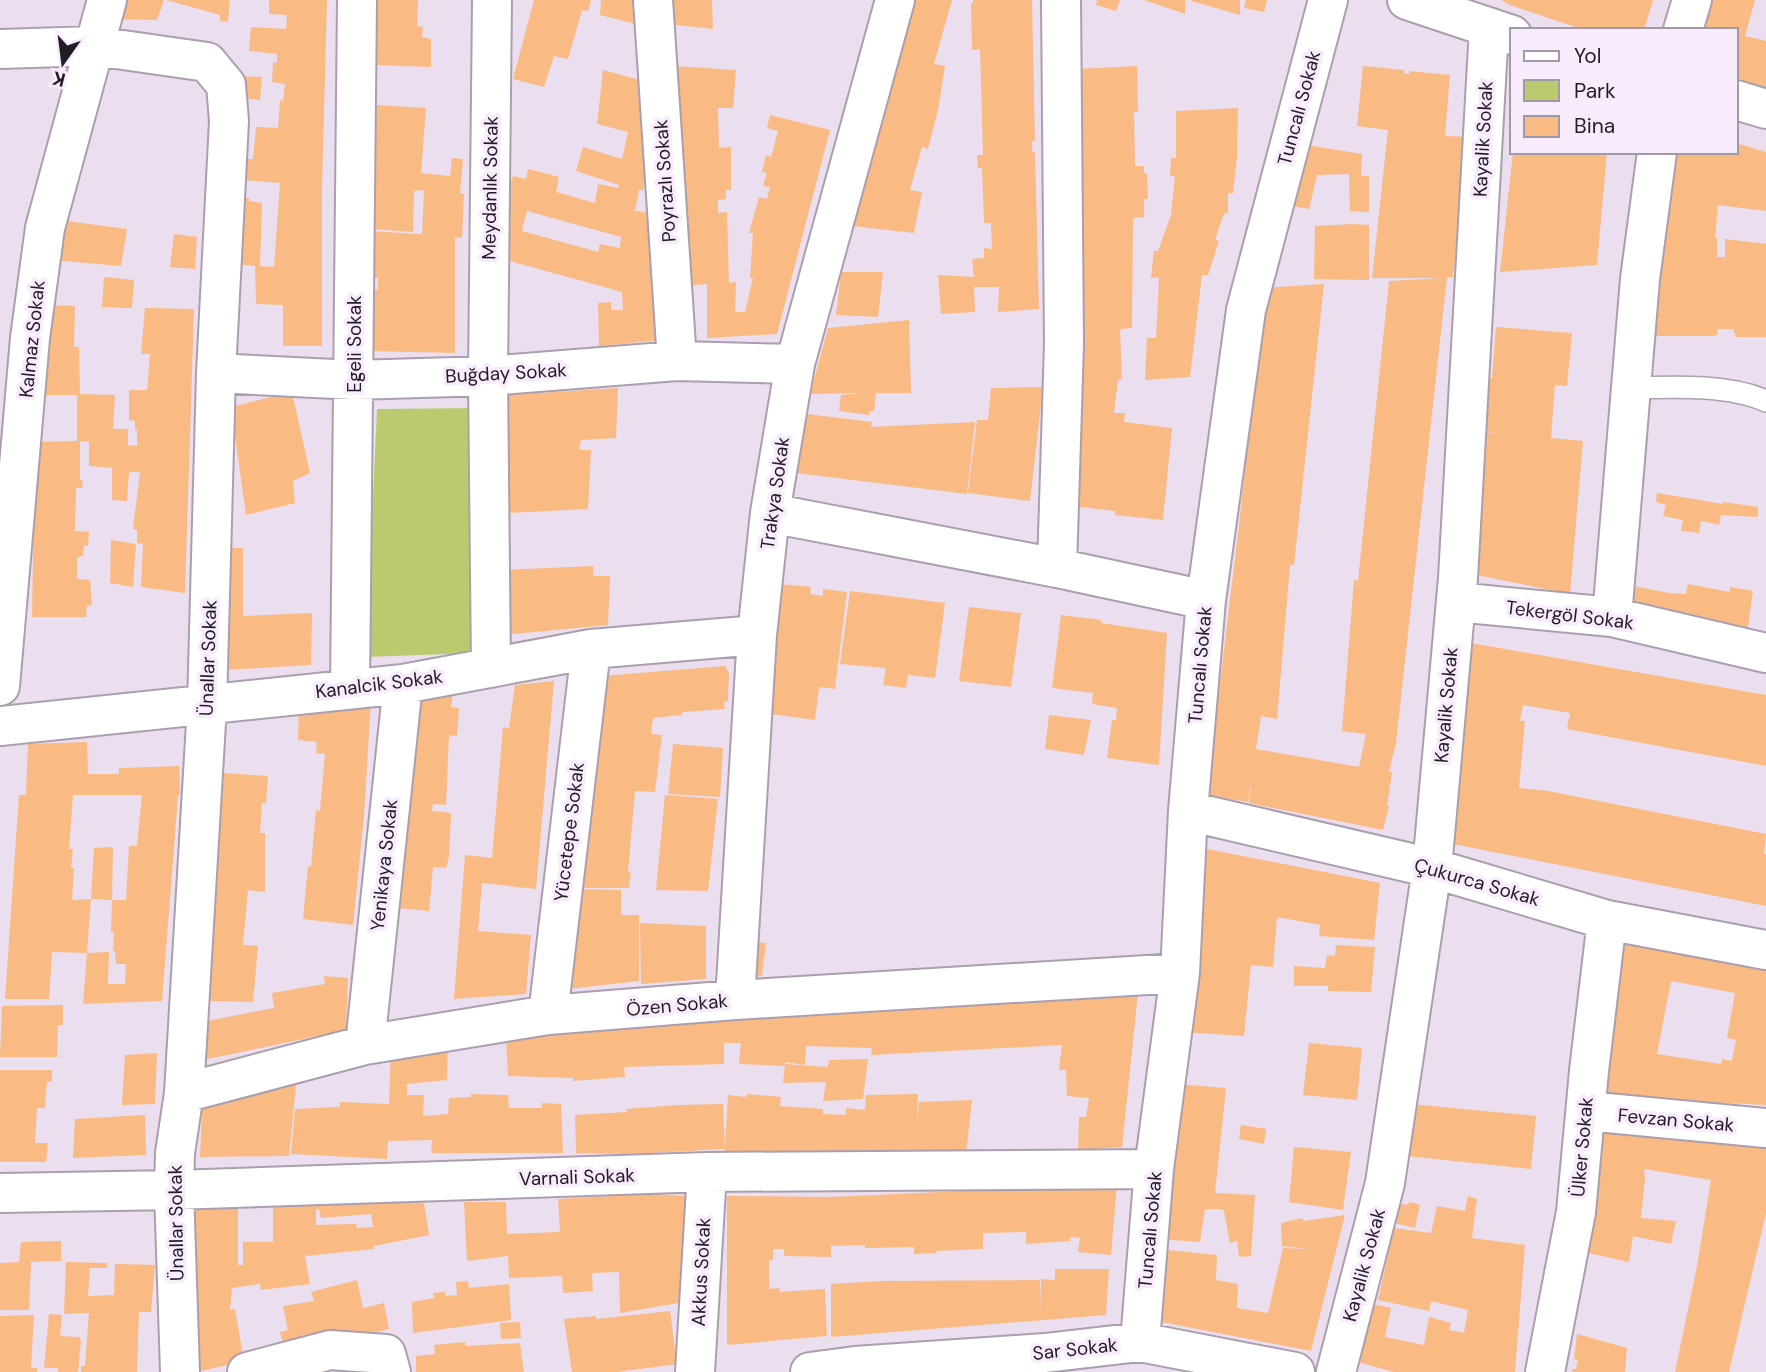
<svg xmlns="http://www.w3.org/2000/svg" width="1766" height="1372" font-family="'DM Sans',sans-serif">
  <rect width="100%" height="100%" fill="#ebdeef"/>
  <!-- green -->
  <path fill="#bcca6f" d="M486 408 474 653 366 657 377 409Z"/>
  <!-- building -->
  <path fill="#faba83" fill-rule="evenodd" d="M117 0H164L157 20 110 19Z
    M166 0H230L228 22 220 21V15Z
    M269 0H327L322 188V346H283V305L256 304 255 266 233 264V197L249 198V201L262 203 260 266 274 267 280 183 231 179 236 139H248L246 159H253L256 127 278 128 280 100 283 101 285 84 272 82 273 62 277 63V54L249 51 251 27 286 29 287 15 269 14Z
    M375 0H418L417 26 423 27 422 37 431 39V67L374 65Z
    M534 0H591L588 11 582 10 568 59 554 56 544 87 513 79Z
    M601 0H644L643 26 600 15Z
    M667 0H712L713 29 667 24Z
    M912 0H952L934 64 945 66 938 110 928 149 922 147 910 190 922 192 914 233 853 226Z
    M973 0H1032L1035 141H1032V151L1035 153 1039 309 998 312 999 287H974L975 312 941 314 938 275 974 277 972 259 984 258V248L992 249 991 223H984L982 168H978L977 155H983L980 49 972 50 971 3H973Z
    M1097 0H1120L1116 11 1096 5Z
    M1144 0H1185V14Z
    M1191 0H1240V15L1191 1Z
    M1246 0H1267L1264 12 1244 8Z
    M1501 0H1653L1644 30H1584L1510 5Z
    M1707 0H1755L1745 36 1766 41V88L1736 79V30H1696Z
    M673 66 736 70 733 108H718L719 148 731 147V190H726V199L718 200V213L727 212 729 283 736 282 735 312H745L753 278H750L753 233H749L759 197 767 199 770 187 763 186 767 173 762 172 766 155 771 157 778 131 767 128 770 115 830 130 777 334 707 338V284L683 286Z
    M1137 66 1138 112H1134L1135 166H1144V173H1147L1148 199H1144V217L1133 218 1132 328 1120 329 1122 379 1118 380 1114 413H1125L1124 422 1172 428 1163 520 1115 515V511L1072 506 1082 382 1076 69Z
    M1363 66 1404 70V73L1409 74V71L1450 75 1445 136 1468 137 1453 277H1447L1396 743 1389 771 1392 772 1387 806H1389L1383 830 1249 803 1252 778 1248 802 1201 794 1217 708 1240 517 1264 288 1324 284 1294 565H1290L1277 719 1261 716 1256 749 1359 767 1366 734 1342 731 1354 580 1358 581 1389 281 1443 278H1372L1388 130 1357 126Z
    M603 70 654 84V139L643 190H639L635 211 655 213 660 340 599 346 598 303 611 302V310H623L622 292 495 257 504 204 513 176 526 179 528 169 559 177 556 192 595 203 598 184 618 188 619 185 576 171 583 147 622 159 628 132 597 124ZM527 211 621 237 620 248 600 244 598 252 522 231Z
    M236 76 262 77 260 100 235 97Z
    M375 105 426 108 421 173 450 176 452 158 463 159 460 193 464 194 462 238 455 237V353L370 351 371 289 378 290V278H371L372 231 431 235 422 234 424 190 414 191 413 232 372 229Z
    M1238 108 1237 157 1233 193H1228V213H1224L1215 240 1219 241 1208 275H1202L1190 377 1145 380 1147 338H1156L1159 277 1151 278 1154 251H1158L1171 215 1175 176H1170L1171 158H1176V111Z
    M1736 143 1766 152V211L1718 205 1715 238H1717V257H1725V239L1766 244V337H1736L1733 329H1717V335L1714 336H1655L1671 152H1736Z
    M1307 145 1362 154 1361 176H1369V212L1350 211 1349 174 1317 175 1309 209 1288 205Z
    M1513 152H1607L1597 265 1500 272Z
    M59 220 127 229 121 266 52 260Z
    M1353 224 1369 225V280L1314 279 1315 226Z
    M174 234 197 237 195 269 170 267Z
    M841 272H883L878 317 836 315Z
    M104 277 134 280 132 308 102 307Z
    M41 305 75 306 74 347H79L80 394 115 395 113 429H128V445L137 446V430H135V421L129 420V390H147L150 354H141L145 308 194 309 185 593 141 587 143 544 137 543V530L133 529 140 472H129L127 501 112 500V468L89 466V442L80 441V480L83 481 82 488H76L75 531 89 532 88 546 84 545 83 556 77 557V579L90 580 92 605H87L86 617H32L35 442 77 441V395H38Z
    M909 320 911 393H876L874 411H869V415L839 411 841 395 865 393 810 394 828 328Z
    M1496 327 1572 333 1567 386 1555 385 1551 438 1583 441 1570 594 1467 573 1483 432 1495 433 1483 431 1488 378H1492Z
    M1043 387 1030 501 968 493 977 420H988L991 388Z
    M618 388 616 438 581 440 579 450H591L588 509 506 513 508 395Z
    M292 392 310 473 293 481 295 503 246 515 231 407Z
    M807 414 872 422 871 427 975 422 967 494 796 473Z
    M1657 493 1723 504V502L1758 507V517L1721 515 1719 525 1701 521 1699 533 1681 531 1683 520 1663 516 1666 505 1656 502Z
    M111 540 136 544 133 587 110 583Z
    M227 548H243V616L312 613 311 665 224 670Z
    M593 566V576H610L608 625 504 635 505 570Z
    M780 584 811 587 810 594 823 596V589L847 592 835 689 819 687 815 720 764 713Z
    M1688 584 1730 592V587L1753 591 1748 627 1666 613 1625 603 1628 585 1669 593 1686 594Z
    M850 591 945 603 935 678 908 675 906 688 883 685 886 668 840 664Z
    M969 607 1021 613 1011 687 959 681Z
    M1061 615 1101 620V623L1167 633 1159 765 1107 758 1112 720H1116L1117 708 1092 704 1093 693 1052 688Z
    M1460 641 1766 695V766L1567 729 1570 713 1523 705 1520 721H1525L1519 788 1548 791 1766 834 1764 854H1766V906L1438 841Z
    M725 666 729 673 728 701 724 702 725 709 682 712V715L653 718 651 734 662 735 658 767 655 792 635 791 628 872 631 873 629 888H568L590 677Z
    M554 681 536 889 482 883 478 931 531 935 526 994 454 999 465 855 492 858 503 727 509 728 515 685Z
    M453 692 451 707 459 708 457 736 449 735 446 805 433 804 432 811 451 813 449 857 446 868 433 867 429 911 387 907 405 695Z
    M371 700 364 816 353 925 303 919 308 866 311 867 316 810 320 811 325 754 316 753 317 742 298 740 299 708Z
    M1049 715 1091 720 1084 755 1045 749Z
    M87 742 88 774H119V768L179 766 180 795 178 796 162 1001 83 1004 87 953 52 952 49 999H5L19 795H26L28 744ZM73 795H142L137 846H129L126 900H112L111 932H114L113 951H115L116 964H126L125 984H108L109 952 87 953 91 899 72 900 74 868H71L73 849H69Z
    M673 744 723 748 720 797 668 794Z
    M224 773 268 776 266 803H262L260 833H265V892L248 890 243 945 258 946 253 1002 207 1001Z
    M665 795 718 799 708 891 656 890Z
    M113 847 112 900 91 899 94 848Z
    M1202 848 1380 883 1374 940 1319 936 1320 925 1277 917 1273 967 1251 965 1244 1036 1183 1032Z
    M571 889 621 890V915H639V981L559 990Z
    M640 923 706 926V979L641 984Z
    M1608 927 1766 957V1105L1591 1096ZM1671 981 1735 993 1727 1038 1736 1040 1732 1061 1722 1059 1721 1064 1657 1054Z
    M739 941 766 943 762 976 736 979Z
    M1336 945 1375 947 1371 992 1328 991V986H1294V966L1325 968 1327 955 1335 956Z
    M324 976 348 978 346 1030 203 1060 201 1022 274 1008 272 993 325 984Z
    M1138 993 1122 1147 1078 1150 1079 1117H1086L1089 1098 1067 1096 1066 1070H1059L1062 1045 871 1055 872 1048 806 1046 805 1065 785 1062V1066L739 1064 741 1043H724V1064L624 1067 625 1077 573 1081V1078L508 1076 506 1036 532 1032Z
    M63 1005V1025H58L57 1057H0L2 1006Z
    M448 1039 447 1080 407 1084V1095H424L423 1116 448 1114 449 1098 471 1097V1094L508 1095 509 1108H542V1103L561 1104 563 1153H431L432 1140 388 1141 387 1159 291 1154 295 1109 340 1107V1102L389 1104 391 1046Z
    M1309 1043 1362 1048 1357 1100 1303 1095Z
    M157 1053 155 1104 122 1105 125 1055Z
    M868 1059 863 1099 823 1101 826 1082 783 1083 785 1064 828 1067 829 1060Z
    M0 1070H52V1082L47 1081 45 1108H37L35 1143H48L46 1162H0Z
    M297 1075 289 1156 200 1157 203 1093Z
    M1177 1084 1226 1088 1215 1193 1255 1195 1251 1256 1239 1257 1237 1241 1230 1243 1224 1211 1222 1209H1205L1200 1242 1159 1239Z
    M747 1094 781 1097 780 1106 823 1109V1114L846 1115V1108L865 1110 866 1095 918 1094 917 1123 919 1102 972 1100 966 1154 820 1159 725 1151V1149L629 1154 576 1153 575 1115 627 1112 626 1109 678 1105 723 1104 725 1147 728 1095 746 1097Z
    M1411 1104 1536 1116 1531 1169 1406 1156Z
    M145 1115 146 1155 73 1158 75 1119Z
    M1241 1125 1266 1129 1264 1144 1239 1139Z
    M1593 1127 1766 1138V1213L1729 1372H1675L1697 1266 1711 1180 1644 1169 1645 1180 1641 1218 1676 1221 1671 1244 1633 1236 1629 1262 1588 1253Z
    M1294 1147 1351 1152 1343 1210 1289 1202Z
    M1117 1184 1111 1255 1078 1252 1080 1238 1070 1237V1241L1026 1244V1232L983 1233V1249L936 1251V1253L914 1254V1247L865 1248V1245L831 1246V1257L784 1256V1249H773V1260H769V1289L780 1288 779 1292 825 1289 827 1336 727 1345V1196L831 1197Z
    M651 1194 690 1196V1301L620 1313 619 1272 592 1273 593 1291 563 1293 562 1276 509 1278 508 1256 467 1261 464 1202H506L507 1234 560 1232 558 1199Z
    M1468 1196 1477 1199 1472 1238 1525 1245 1515 1372H1394L1354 1361 1369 1303 1391 1308 1385 1337 1424 1345 1429 1317 1451 1323 1449 1330 1464 1333 1468 1310 1431 1301 1429 1311 1378 1300 1394 1228 1431 1233 1437 1206 1465 1211Z
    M1410 1202 1420 1205 1415 1228 1390 1222 1397 1203 1407 1205Z
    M370 1203H424L429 1235 374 1246V1249L305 1256 310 1284 261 1290 260 1284 232 1288 230 1310 235 1309 244 1361 197 1372 194 1270 195 1206 238 1205V1265H243V1242H273V1204ZM316 1209H319L321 1218 371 1214 373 1227 357 1228 356 1224 316 1225Z
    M1345 1215 1311 1351 1151 1320 1158 1249 1217 1255 1216 1280 1238 1284 1237 1308 1268 1313 1283 1248 1309 1249 1282 1246 1281 1223 1302 1218 1304 1221Z
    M61 1241V1261L31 1262 29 1310H0V1263L19 1262 21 1242Z
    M66 1262 107 1263V1268H90L88 1296 114 1295 115 1264 155 1265 151 1312H139L137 1372H81V1366H85L89 1313 64 1314Z
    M1055 1269H1109L1106 1315 831 1337V1284L883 1281 1040 1280 1041 1311V1279L1055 1280Z
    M357 1280 363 1308 384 1303 389 1329 322 1344 284 1348 280 1332 288 1330 283 1306 314 1301 311 1292Z
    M468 1281 469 1288 509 1284 511 1320 413 1333 412 1302 434 1298 433 1293 445 1292V1296L457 1295 456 1282Z
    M670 1311 677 1364 616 1372H572L564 1319 596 1316V1319Z
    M49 1314 62 1315 60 1336 79 1337 81 1340 78 1372H58V1368H44Z
    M34 1315 31 1368H37V1372H0V1316Z
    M520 1322 521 1338 501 1339 500 1323Z
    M1577 1334 1627 1348 1625 1372H1572L1573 1369H1576L1578 1360 1574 1359Z
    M465 1342V1346L520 1343 524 1372H416V1356L435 1354 434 1345Z"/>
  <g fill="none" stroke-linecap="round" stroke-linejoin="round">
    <defs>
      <path id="lane" d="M1631 388C1673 387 1727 384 1766 401"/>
      <path id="street" d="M653 0 677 361
        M1407 0 1512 35
        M1683 30 1692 0
        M0 49 95 46 207 62 226 85 229 121 216 373 207 706 184 1093 175 1153 174 1190 180 1372
        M1736 100 1766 109
        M216 373 354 380 488 376 677 361 795 364
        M770 513 1057 568 1206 600
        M1057 568 1064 344 1061 0
        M1456 602 1612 617 1766 653
        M1612 617 1640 279 1657 152
        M491 668 488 376 492 0
        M0 686 30 338 45 228 107 0
        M350 689 357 0
        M0 726 403 684 591 649 757 635
        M1188 811 1432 868 1607 920 1766 950
        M735 1000 757 635 770 513 795 364 895 0
        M548 1015 591 649
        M365 1045 403 684
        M184 1093 365 1045 548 1015 735 1000 1180 973
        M1586 1111 1766 1128
        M0 1193 174 1190 707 1172 1154 1169
        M1140 1342 1154 1169 1180 973 1188 811 1206 600 1246 310 1328 0
        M247 1372 330 1350 386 1354 391 1372
        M695 1372 707 1172
        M810 1372 855 1366 1045 1353 1140 1342 1295 1372
        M1336 1372 1385 1183 1432 868 1458 578 1489 28
        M1545 1372 1576 1212 1589 1071 1607 920"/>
    </defs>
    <!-- lane casing -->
    <use href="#lane" stroke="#ab9faf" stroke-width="24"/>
    <!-- street casing -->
    <use href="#street" stroke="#ab9faf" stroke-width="42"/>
    <!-- lane -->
    <use href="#lane" stroke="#fff" stroke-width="21"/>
    <!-- street -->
    <use href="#street" stroke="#fff" stroke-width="38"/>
  </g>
  <g text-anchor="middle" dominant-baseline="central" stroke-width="7" stroke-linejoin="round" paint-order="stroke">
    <!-- street labels -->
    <g font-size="19" fill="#221d24" stroke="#f8ebfc">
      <text transform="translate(1299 108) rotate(-75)">Tuncalı Sokak</text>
      <text transform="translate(1483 139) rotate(-87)">Kayalik Sokak</text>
      <text transform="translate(665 181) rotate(-94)">Poyrazlı Sokak</text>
      <text transform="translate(490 188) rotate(-89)">Meydanlık Sokak</text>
      <text transform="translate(32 339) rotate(-84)">Kalmaz Sokak</text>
      <text transform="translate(354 344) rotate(-90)">Egeli Sokak</text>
      <text transform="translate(506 373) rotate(-3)">Buğday Sokak</text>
      <text transform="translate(775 493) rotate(-82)">Trakya Sokak</text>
      <text transform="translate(1570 615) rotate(7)">Tekergöl Sokak</text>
      <text transform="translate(208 658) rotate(-88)">Ünallar Sokak</text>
      <text transform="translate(1200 665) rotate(-85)">Tuncalı Sokak</text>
      <text transform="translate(379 684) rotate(-7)">Kanalcik Sokak</text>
      <text transform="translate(1446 705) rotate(-85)">Kayalik Sokak</text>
      <text transform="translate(569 832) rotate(-83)">Yücetepe Sokak</text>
      <text transform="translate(384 865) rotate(-84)">Yenikaya Sokak</text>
      <text transform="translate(1477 882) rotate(16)">Çukurca Sokak</text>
      <text transform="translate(677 1005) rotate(-5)">Özen Sokak</text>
      <text transform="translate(1676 1120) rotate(5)">Fevzan Sokak</text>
      <text transform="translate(1582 1147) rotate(-85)">Ülker Sokak</text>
      <text transform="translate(577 1177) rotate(-2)">Varnali Sokak</text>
      <text transform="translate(176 1223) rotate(-91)">Ünallar Sokak</text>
      <text transform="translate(1150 1230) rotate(-85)">Tuncalı Sokak</text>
      <text transform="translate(1364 1265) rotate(-75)">Kayalik Sokak</text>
      <text transform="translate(701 1272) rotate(-87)">Akkus Sokak</text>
      <text transform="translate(1075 1349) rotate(-6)">Sar Sokak</text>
    </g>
  </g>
  <!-- legend -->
  <rect x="1510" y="28" width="228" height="126" fill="#f8ebfc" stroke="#a299a6" stroke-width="2"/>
  <rect x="1524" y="51" width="35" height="10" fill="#ffffff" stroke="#a299a6" stroke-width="2"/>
  <text x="1574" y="63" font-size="21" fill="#221d24">Yol</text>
  <rect x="1524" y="80" width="35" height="21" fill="#bcca6f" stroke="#a299a6" stroke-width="2"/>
  <text x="1574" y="98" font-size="21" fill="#221d24">Park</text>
  <rect x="1524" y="116" width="35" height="21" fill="#faba83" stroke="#a299a6" stroke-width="2"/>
  <text x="1574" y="133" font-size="21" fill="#221d24">Bina</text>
  <!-- north arrow -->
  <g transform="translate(63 63) rotate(194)" stroke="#f8ebfc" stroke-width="5" paint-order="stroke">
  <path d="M0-5L12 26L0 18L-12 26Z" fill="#221d24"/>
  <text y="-10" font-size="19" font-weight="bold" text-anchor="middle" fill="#221d24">K</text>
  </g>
</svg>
